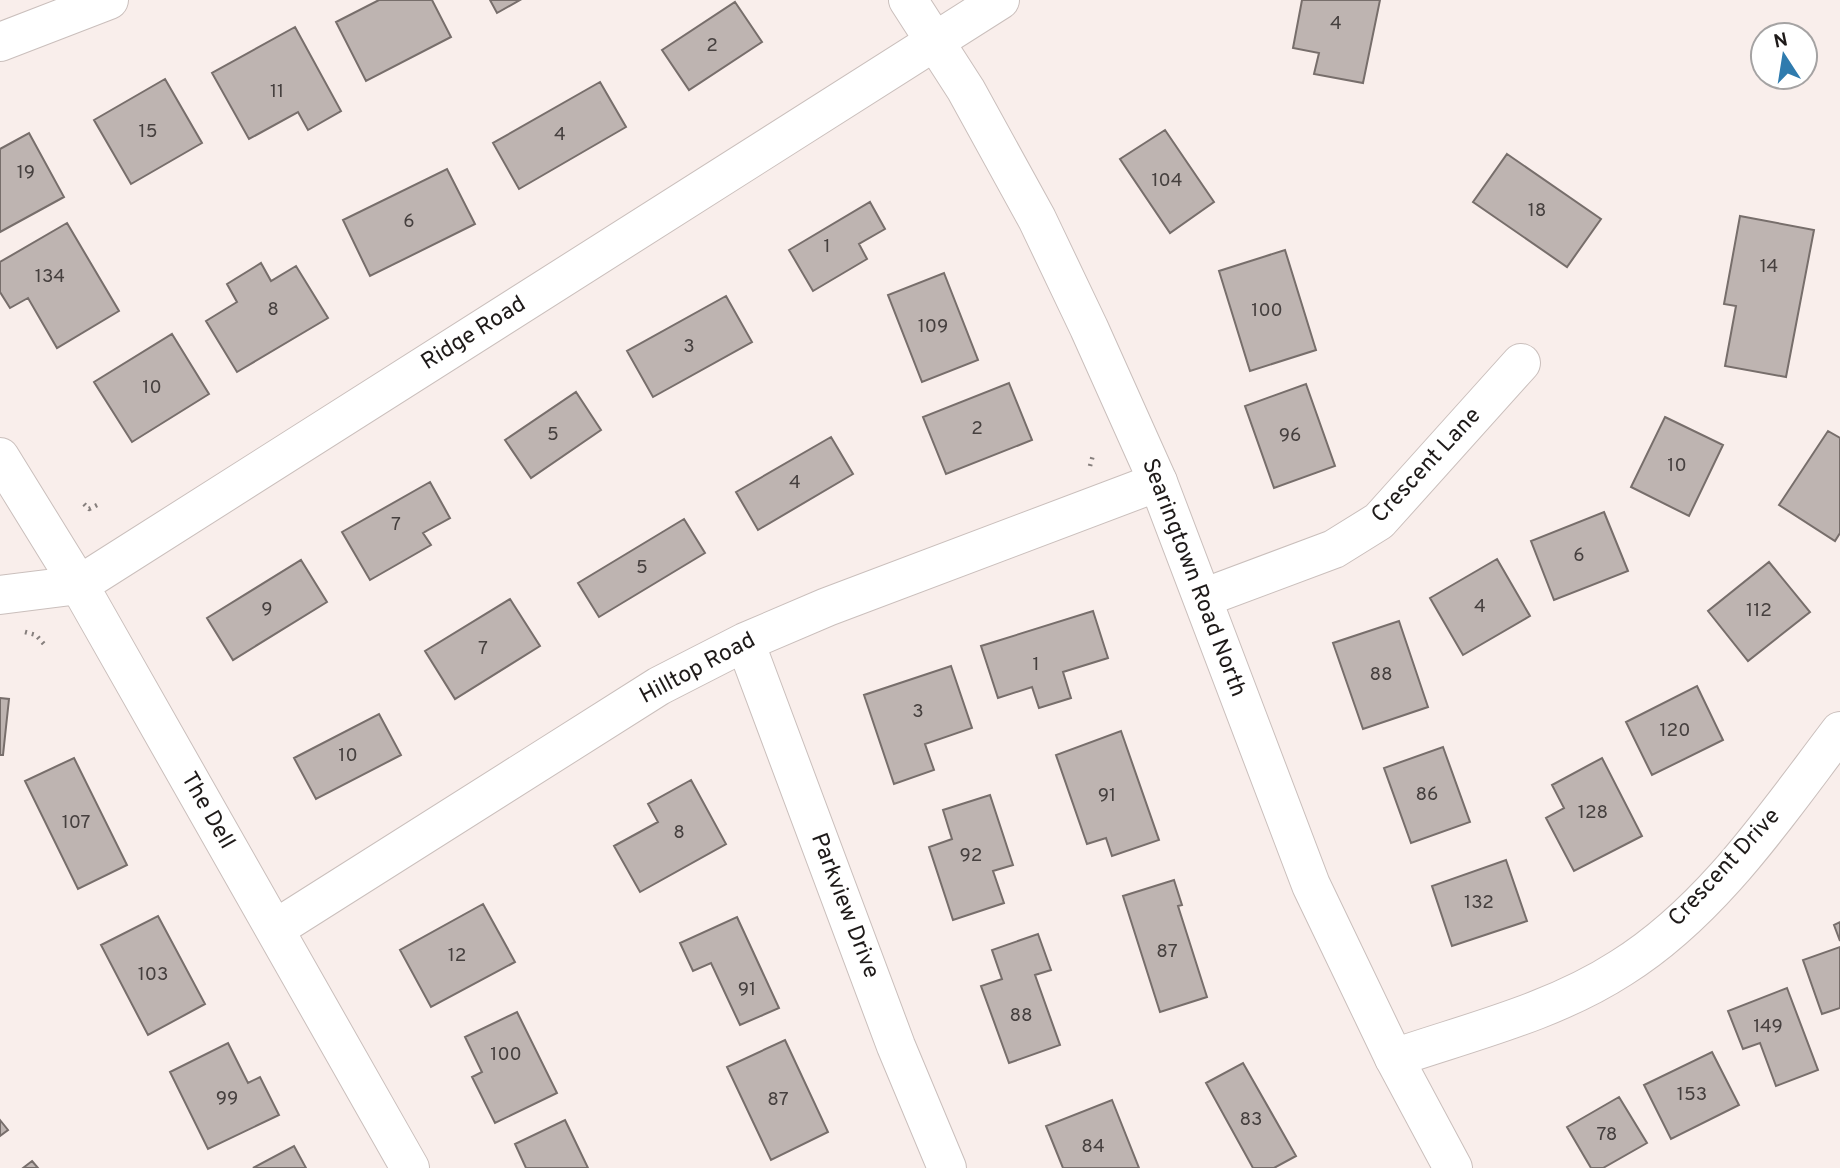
<svg xmlns="http://www.w3.org/2000/svg" width="1840" height="1168" font-family="Overpass,sans-serif">
  <rect width="100%" height="100%" fill="#f9eeeb"/>
  <!-- building -->
  <path fill="#beb4b1" stroke="#776e6b" stroke-width="2" d="M379 0H432L451 37 366 81 336 22Z
    M490 0H520L497 13Z
    M1302 0H1380L1363 83 1314 74 1319 53 1293 48Z
    M735 2 762 42 689 90 662 50Z
    M295 27 341 111 308 130 298 112 249 139 212 73Z
    M165 79 202 143 131 184 94 120Z
    M600 82 626 127 519 189 493 143Z
    M1165 130 1214 202 1170 233 1120 159Z
    M29 133 64 197 0 232V149Z
    M1507 154 1601 219 1567 267 1473 202Z
    M447 169 475 224 370 276 343 220Z
    M870 202 885 229 859 244 867 259 813 291 789 250Z
    M1740 216 1814 230 1786 377 1725 366 1736 306 1724 304Z
    M67 223 119 311 57 348 28 298 10 308 0 292V262Z
    M1285 250 1316 350 1250 371 1219 271Z
    M261 263 271 281 296 266 328 318 237 372 206 321 237 302 227 284Z
    M944 273 978 360 922 382 888 295Z
    M726 296 752 342 653 397 627 351Z
    M172 334 209 394 132 442 94 382Z
    M1009 383 1032 440 946 474 923 417Z
    M1306 384 1335 466 1274 488 1245 406Z
    M576 392 601 430 531 478 505 440Z
    M1665 417 1723 445 1689 516 1631 487Z
    M1828 431 1840 438V533L1835 541 1779 505Z
    M831 437 853 474 758 530 736 492Z
    M430 482 450 518 423 533 431 545 370 580 342 532Z
    M1604 512 1628 571 1554 600 1531 541Z
    M684 519 705 553 599 617 578 583Z
    M1497 559 1530 616 1463 655 1430 598Z
    M301 560 327 602 233 660 207 618Z
    M1769 562 1810 612 1748 661 1708 611Z
    M510 599 540 646 455 699 425 651Z
    M1093 611 1108 658 1063 672 1071 698 1039 708 1032 687 998 698 981 646Z
    M1399 621 1428 707 1363 729 1333 643Z
    M951 666 972 728 925 744 934 770 894 784 864 695Z
    M1697 686 1723 740 1652 775 1626 722Z
    M0 698 9 699 3 755H0Z
    M379 714 401 755 316 799 294 758Z
    M1121 731 1159 840 1112 856 1106 838 1087 844 1056 755Z
    M1443 747 1470 822 1411 843 1384 768Z
    M74 758 127 865 78 889 25 781Z
    M1602 758 1642 836 1574 871 1546 818 1564 808 1552 785Z
    M691 780 726 844 640 892 614 846 658 822 648 804Z
    M990 795 1013 865 993 871 1004 903 953 920 929 847 952 839 943 810Z
    M1506 860 1527 921 1452 946 1432 886Z
    M1174 880 1182 905 1178 906 1207 997 1160 1012 1123 896Z
    M483 904 515 962 431 1007 400 950Z
    M158 916 205 1004 148 1035 101 945Z
    M737 917 779 1008 740 1025 711 963 693 971 680 943Z
    M1840 922V941L1834 925Z
    M1038 934 1051 970 1035 975 1060 1045 1009 1063 981 986 1002 979 992 950Z
    M1840 947V1008L1822 1014 1803 960Z
    M1787 988 1818 1070 1776 1086 1760 1043 1743 1049 1728 1011Z
    M517 1012 557 1093 495 1123 472 1077 482 1072 465 1037Z
    M785 1040 828 1132 771 1160 727 1067Z
    M228 1043 248 1083 260 1077 279 1115 208 1149 170 1072Z
    M1712 1052 1739 1105 1671 1139 1644 1085Z
    M1243 1063 1296 1156 1274 1168H1253L1206 1083Z
    M1619 1097 1647 1143 1603 1168H1591L1567 1127Z
    M1112 1100 1139 1168H1063L1046 1126Z
    M0 1120 8 1130 0 1136Z
    M565 1120 588 1168H526L515 1144Z
    M294 1146 306 1168H253Z
    M32 1161 38 1168H23Z"/>
  <g fill="none" stroke-linecap="round" stroke-linejoin="round">
    <defs>
      <path id="minor" d="M0 42 109 0
        M0 457 79 585 410 1168
        M0 595 79 585 1000 0
        M1203 598 1334 549 1379 521 1521 363
        M745 642 896 1046 947 1168
        M275 929 659 686 745 642 827 607 1158 482
        M1394 1058C1470 1032 1553 1012 1621 968 1712 911 1776 815 1840 731"/>
      <path id="major" d="M908 0 966 90 1037 219 1089 328 1158 482 1311 885 1394 1058 1453 1168"/>
    </defs>
    <!-- minor casing -->
    <use href="#minor" stroke="#cabfbc" stroke-width="40"/>
    <!-- major casing -->
    <use href="#major" stroke="#cabfbc" stroke-width="40"/>
    <!-- path -->
    <path stroke="#867f7d" stroke-width="4.5" stroke-dasharray="2 5" stroke-linecap="butt" d="M1090 466 1093 455
      M84 504 89 509 97 505
      M25 632 36 635 44 644"/>
    <!-- minor -->
    <use href="#minor" stroke="#fff" stroke-width="38"/>
    <!-- major -->
    <use href="#major" stroke="#fff" stroke-width="38"/>
  </g>
  <g text-anchor="middle" dominant-baseline="central" stroke-width="5" stroke-linejoin="round" paint-order="stroke">
    <!-- number labels -->
    <g font-size="19" fill="#46403f">
      <text x="1336" y="24">4</text>
      <text x="712" y="46">2</text>
      <text x="277" y="92">11</text>
      <text x="148" y="132">15</text>
      <text x="560" y="135">4</text>
      <text x="26" y="173">19</text>
      <text x="1167" y="181">104</text>
      <text x="1537" y="211">18</text>
      <text x="409" y="222">6</text>
      <text x="827" y="247">1</text>
      <text x="1769" y="267">14</text>
      <text x="50" y="277">134</text>
      <text x="273" y="310">8</text>
      <text x="1267" y="311">100</text>
      <text x="933" y="327">109</text>
      <text x="689" y="347">3</text>
      <text x="152" y="388">10</text>
      <text x="977" y="429">2</text>
      <text x="553" y="435">5</text>
      <text x="1290" y="436">96</text>
      <text x="1677" y="466">10</text>
      <text x="795" y="483">4</text>
      <text x="396" y="525">7</text>
      <text x="1579" y="556">6</text>
      <text x="642" y="568">5</text>
      <text x="1480" y="607">4</text>
      <text x="267" y="610">9</text>
      <text x="1759" y="611">112</text>
      <text x="483" y="649">7</text>
      <text x="1036" y="665">1</text>
      <text x="1381" y="675">88</text>
      <text x="918" y="712">3</text>
      <text x="1675" y="731">120</text>
      <text x="348" y="756">10</text>
      <text x="1427" y="795">86</text>
      <text x="1107" y="796">91</text>
      <text x="1593" y="813">128</text>
      <text x="76" y="823">107</text>
      <text x="679" y="833">8</text>
      <text x="971" y="856">92</text>
      <text x="1479" y="903">132</text>
      <text x="1167" y="952">87</text>
      <text x="457" y="956">12</text>
      <text x="153" y="975">103</text>
      <text x="747" y="990">91</text>
      <text x="1021" y="1016">88</text>
      <text x="1768" y="1027">149</text>
      <text x="506" y="1055">100</text>
      <text x="1692" y="1095">153</text>
      <text x="227" y="1099">99</text>
      <text x="778" y="1100">87</text>
      <text x="1251" y="1120">83</text>
      <text x="1607" y="1135">78</text>
      <text x="1093" y="1147">84</text>
    </g>
    <!-- street labels -->
    <g font-size="23" fill="#1e1a19" stroke="#fff">
      <text transform="translate(474 334) rotate(-32)">Ridge Road</text>
      <text transform="translate(1427 466) rotate(-47)">Crescent Lane</text>
      <text transform="translate(1193 578) rotate(69)">Searingtown Road North</text>
      <text transform="translate(698 669) rotate(-28)">Hilltop Road</text>
      <text transform="translate(207 811) rotate(60)">The Dell</text>
      <text transform="translate(1725 868) rotate(-47)">Crescent Drive</text>
      <text transform="translate(844 906) rotate(69)">Parkview Drive</text>
    </g>
  </g>
  <!-- north arrow -->
  <g transform="translate(1784 56) rotate(348)"><circle r="33" fill="#ffffff" stroke="#a5a3a3" stroke-width="2"/>
  <path d="M0-5L12 26L0 18L-12 26Z" fill="#2f7bae"/>
  <text y="-10" font-size="19" font-weight="bold" text-anchor="middle" fill="#1e1a19">N</text>
  </g>
</svg>
